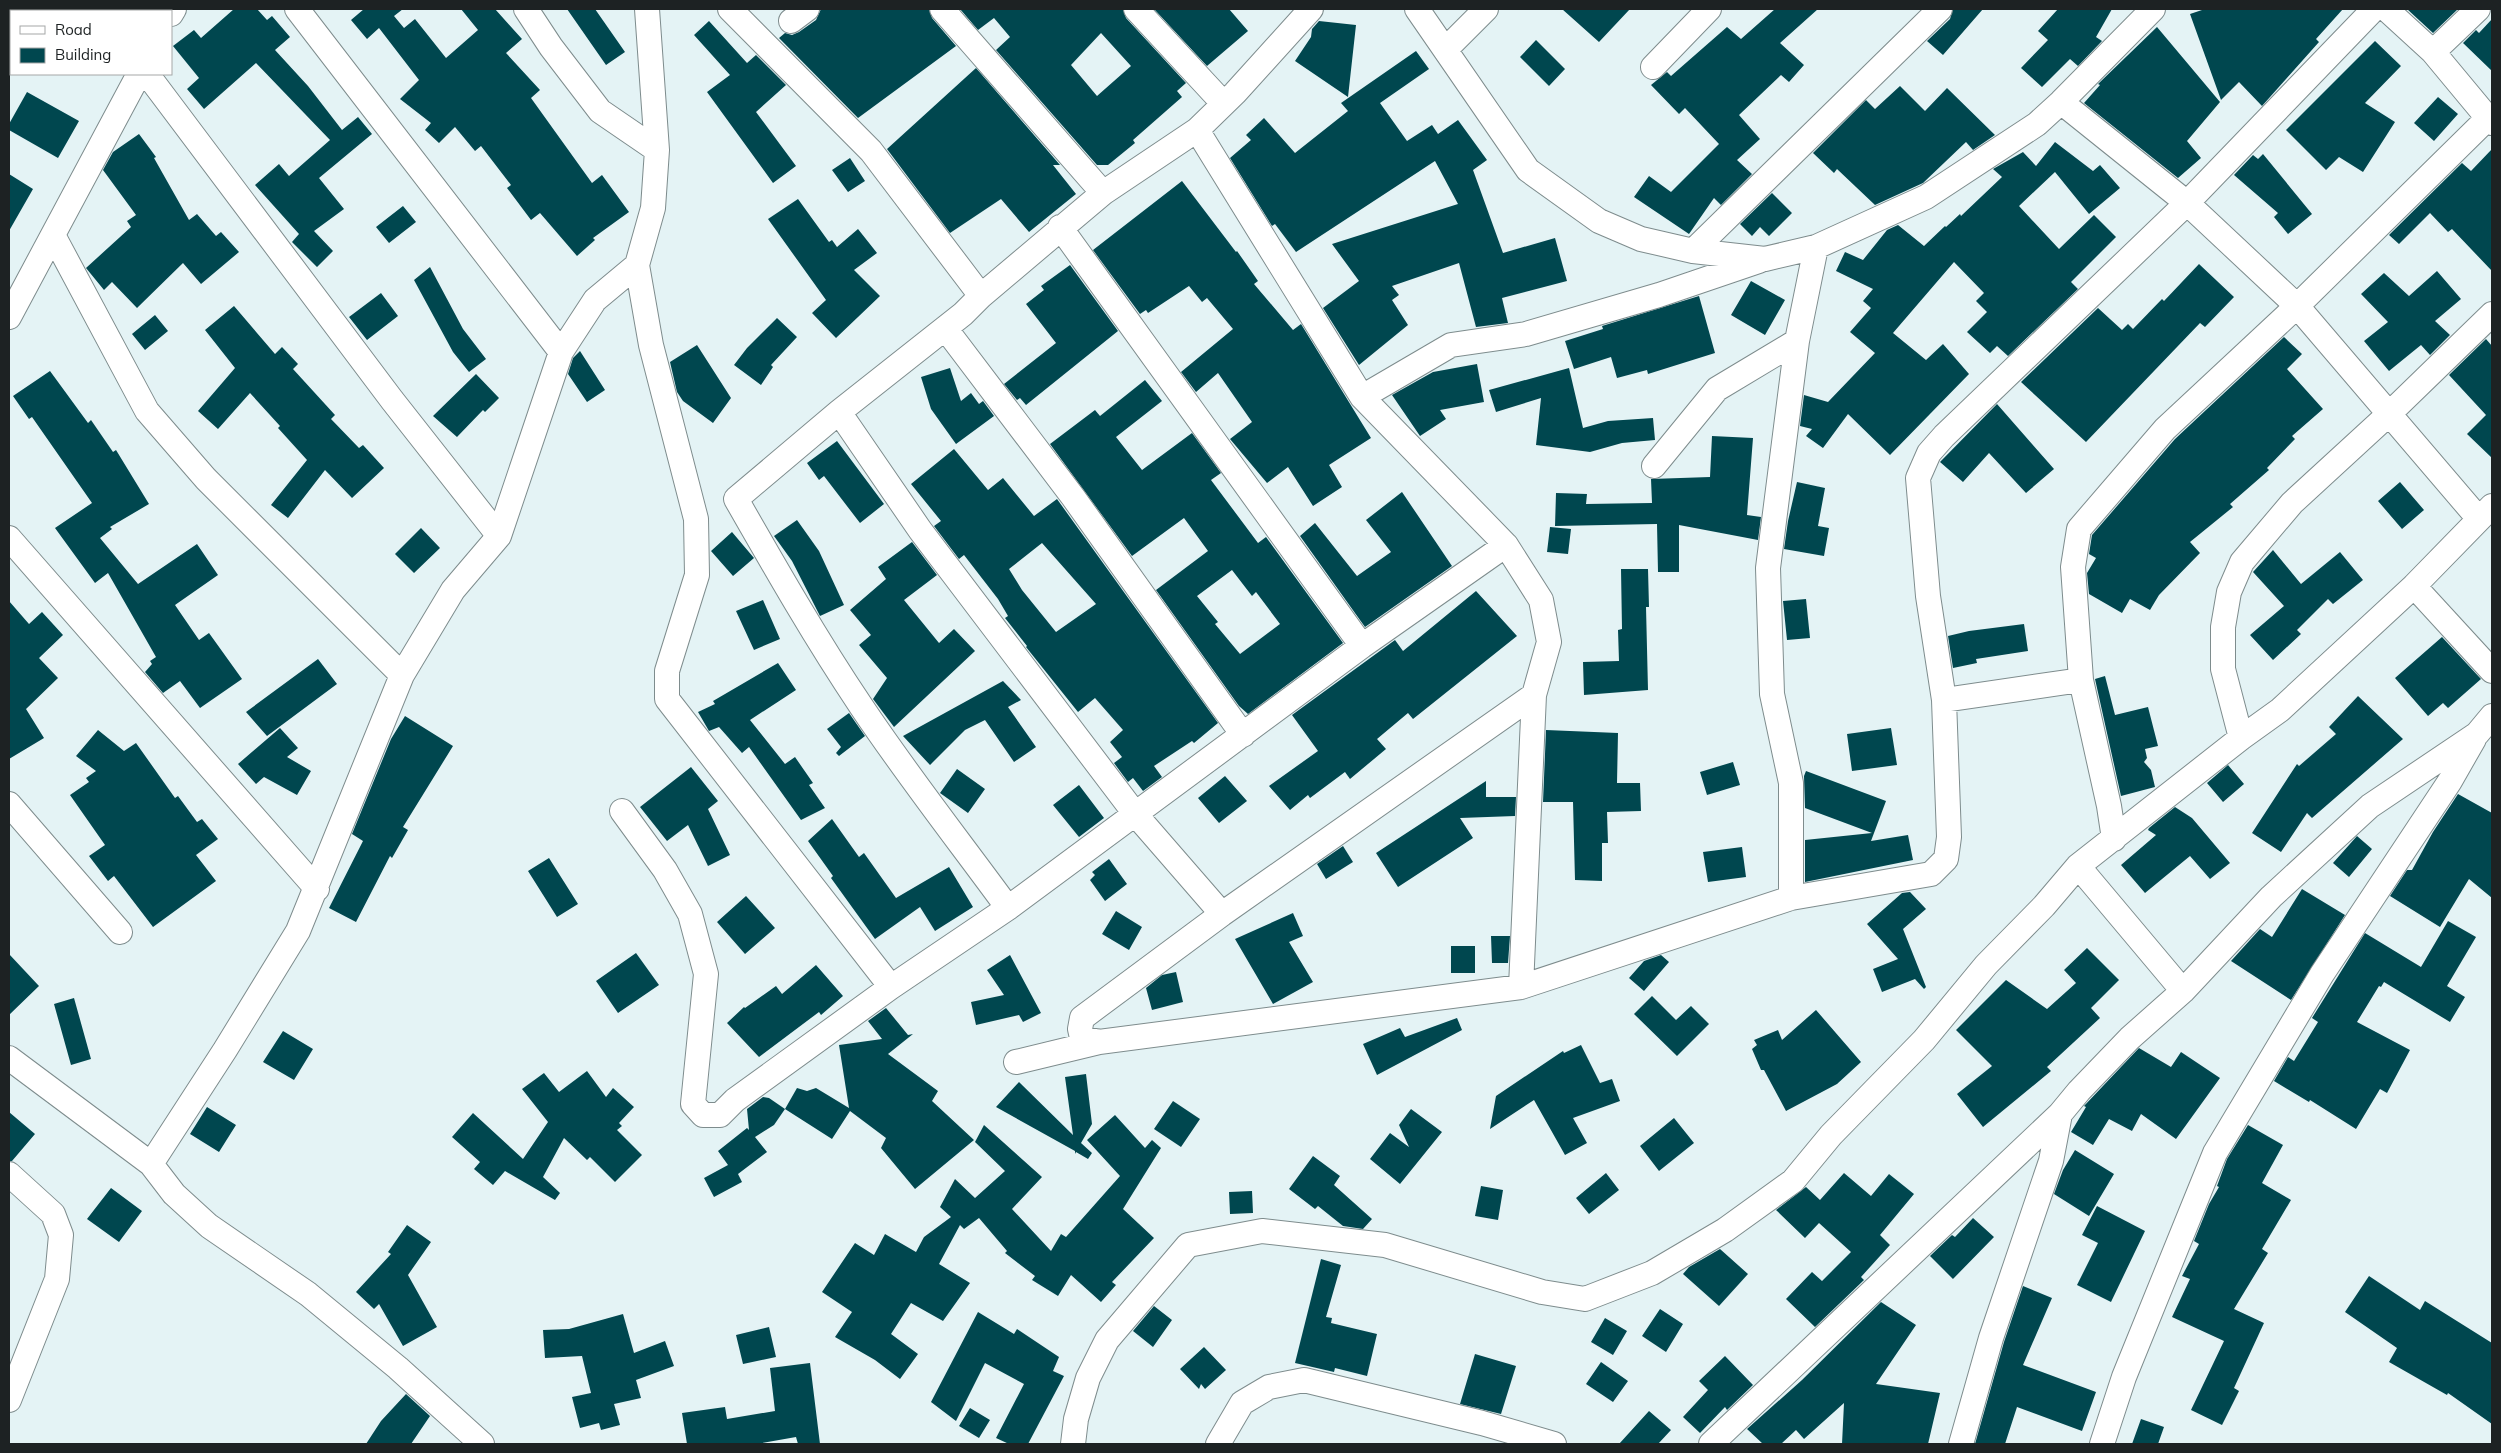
<svg xmlns="http://www.w3.org/2000/svg" width="2501" height="1453" font-family="Mulish,sans-serif">
  <rect width="100%" height="100%" fill="#e4f3f5"/>
  <!-- building -->
  <path fill="#00474f" fill-rule="evenodd" d="M234 9H257L267 20 272 16 290 37 275 50 308 86 342 130 358 117 372 134 319 178 344 209 314 231 333 251 317 267 292 242 299 234 255 185 279 164 289 176 330 140 256 63 204 109 187 89 199 78 173 46 194 30 201 38Z
    M364 9H403L394 16 404 28 415 19 446 58 478 30 461 9H495L522 39 506 53 540 90 531 98 592 183 602 175 629 212 593 238 595 240 577 256 540 213 531 220 507 188 511 185 481 146 475 151 455 127 439 143 425 130 431 123 400 99 419 80 379 28 367 39 351 20Z
    M567 9H595L625 52 606 65Z
    M821 9H929L932 18 956 46 858 118 779 38 785 33 792 35 799 32 816 20Z
    M960 9H1123L1126 18 1186 83 1177 91 1182 97 1133 140 1135 143 1108 165H1097L996 50 1010 37 994 18 978 30ZM1101 33 1131 66 1097 96 1071 65Z
    M1154 9H1229L1248 31 1207 66Z
    M1562 9H1630L1599 42Z
    M1775 9H1818L1780 43 1804 65 1789 82 1781 75 1739 115 1760 139 1737 160 1752 174 1721 205 1714 198 1689 234 1634 197 1649 176 1671 192 1719 144 1685 108 1679 114 1651 85 1667 72 1671 76 1727 27 1741 39Z
    M1953 9H1983L1943 55 1927 41 1950 19Z
    M2058 9H2112L2096 37 2102 41 2078 66 2070 59 2042 87 2021 68 2048 40 2038 31Z
    M2205 9H2343L2316 39 2319 42 2262 106 2239 82 2221 100 2190 14Z
    M2407 9H2458L2433 33Z
    M2492 19V71L2463 43 2476 30 2479 33Z
    M709 21 747 63 756 55 786 85 756 112 796 166 773 183 707 92 730 75 694 35Z
    M1319 21 1356 25 1348 97 1295 61 1311 37 1312 29Z
    M2157 27 2220 102 2187 141 2201 158 2178 178 2084 103 2100 85 2098 84Z
    M1536 40 1565 69 1549 86 1520 57Z
    M2375 41 2401 66 2365 103 2395 122 2363 172 2339 157 2326 170 2286 130Z
    M1416 51 1429 69 1380 103 1407 141 1432 125 1438 134 1458 120 1487 160 1473 170 1503 253 1555 238 1567 281 1502 298 1508 323 1476 327 1459 263 1392 286 1399 295 1392 300 1408 325 1359 365 1323 308 1359 281 1332 244 1458 204 1435 161 1296 252 1275 224 1272 226 1230 158 1251 140 1246 135 1264 118 1295 153 1348 111 1341 103Z
    M976 68 1060 165H1053L1076 194 1029 232 1001 199 950 233 887 149Z
    M1900 86 1925 111 1947 88 1995 135 1973 150 1966 142 1923 183 1875 205 1837 169 1834 173 1813 153 1866 100 1875 109Z
    M27 92 79 121 58 158 9 130V124Z
    M2438 97 2458 114 2434 141 2414 123Z
    M139 134 156 157 154 158 189 220 197 214 216 236 221 232 239 252 201 284 183 263 137 308 112 282 104 290 86 268 131 227 127 221 136 215 103 170 113 152Z
    M2055 142 2093 171 2100 165 2120 188 2089 214 2055 172 2019 206 2059 249 2094 215 2116 237 2071 282 2078 289 2008 356 1997 346 1990 353 1967 332 1987 312 1976 301 1984 293 1954 262 1893 333 1926 360 1943 344 1969 374 1890 455 1848 414 1823 448 1806 436 1812 429 1800 426 1804 395 1828 402 1875 353 1850 332 1871 308 1863 301 1873 289 1836 271 1845 252 1863 260 1887 230 1898 225 1924 246 1945 226 1946 227 1960 214 1961 216 2002 177 1993 169 2023 152 2036 166Z
    M2492 149V271L2452 229 2448 232 2430 213 2399 244 2389 235 2462 163 2471 171Z
    M2263 154 2312 214 2288 234 2274 217 2278 213 2234 175 2253 155 2258 159Z
    M850 158 865 181 848 192 832 170Z
    M9 174 33 189 9 231Z
    M1182 181 1236 252 1237 251 1258 281 1254 284 1293 330 1301 324 1371 438 1329 465 1342 487 1313 506 1288 467 1267 483 1230 439 1252 422 1218 373 1196 392 1181 372 1233 329 1207 298 1202 302 1189 286 1148 313 1146 310 1140 314 1093 250Z
    M1772 193 1792 213 1769 236 1760 227 1752 236 1740 224Z
    M798 199 829 242 832 240 837 247 858 229 877 253 854 270 880 296 836 338 812 313 826 300 768 219Z
    M403 206 416 222 389 243 376 227Z
    M2199 264 2234 297 2205 327 2200 323 2086 442 2021 382 2098 308 2122 330 2128 324 2133 329 2162 299 2164 301Z
    M1070 265 1118 331 1026 405 1020 398 1017 400 1004 384 1056 343 1026 304 1044 290 1041 286Z
    M430 267 463 329 486 359 469 372 453 352 414 280Z
    M2437 271 2461 299 2435 321 2450 335 2430 355 2421 345 2389 371 2364 341 2388 322 2361 294 2384 273 2409 296Z
    M1751 281 1785 300 1765 335 1731 315Z
    M381 293 398 316 367 340 349 317Z
    M1699 296 1715 353 1648 374 1647 370 1617 378 1611 357 1574 369 1565 341 1603 329 1602 326Z
    M234 306 275 354 282 347 298 364 293 369 335 415 331 419 359 448 363 445 384 468 352 498 325 470 288 518 271 505 307 460 278 428 280 426 250 393 218 429 198 411 235 368 205 330Z
    M155 315 168 331 145 350 132 334Z
    M777 318 797 337 771 365 773 367 761 385 734 365 747 348Z
    M2284 337 2302 354 2287 369 2323 409 2292 436 2295 439 2267 468 2269 470 2230 504 2233 507 2190 542 2200 553 2159 595 2150 610 2130 599 2122 613 2089 594 2087 573 2096 558 2089 554 2092 535 2175 439Z
    M2486 339 2492 346V458L2467 434 2486 415 2449 375Z
    M697 345 731 398 713 423 683 401 677 392 670 362Z
    M580 351 605 390 587 402 568 374 573 358Z
    M1477 364 1484 402 1440 410 1446 419 1420 436 1392 395 1433 372Z
    M950 368 961 401 971 393 979 404 983 401 994 416 956 444 931 409 921 377Z
    M1569 368 1583 428 1608 421 1653 418 1655 440 1622 443 1590 452 1536 445 1541 398 1496 412 1489 390Z
    M50 371 88 423 91 420 113 452 116 450 149 504 110 527 112 529 100 538 138 584 197 544 218 575 175 605 199 640 209 633 242 679 200 708 180 681 163 693 145 672 152 664 150 661 156 657 108 573 95 583 55 528 92 503 32 417 29 419 13 396Z
    M476 374 499 398 485 412 483 410 457 437 433 416Z
    M1145 380 1162 401 1116 437 1142 470 1192 433 1221 473 1211 480 1258 543 1266 537 1343 643 1248 714 1239 706 1156 590 1208 551 1184 518 1132 556 1050 444 1095 410 1100 416ZM1232 570 1252 596 1256 592 1280 624 1240 654 1215 624 1218 622 1197 596Z
    M1997 404 2054 469 2026 493 1989 453 1963 482 1940 462Z
    M1712 436 1753 438 1747 515 1761 517 1758 540 1679 525V572H1658L1657 524 1555 526 1556 493 1587 494 1586 504 1652 503 1651 479 1710 477Z
    M837 441 884 504 860 523 824 476 819 480 807 463Z
    M954 449 988 490 1003 478 1034 516 1057 499 1218 723 1194 743 1192 741 1154 766 1162 777 1143 791 1133 778 1128 782 1114 763 1122 757 1110 742 1123 730 1095 698 1078 712 1026 647 1027 646 1005 618 1008 616 998 599 964 555 959 559 934 526 941 521 911 484ZM1042 543 1096 604 1056 632 1022 590 1009 569Z
    M1797 482 1825 488 1818 526 1829 528 1824 556 1784 549 1788 521Z
    M2400 482 2424 510 2402 529 2378 501Z
    M1402 492 1452 566 1365 627 1300 536 1315 523 1357 576 1391 552 1366 520Z
    M797 520 819 551 844 605 820 616 792 561 774 536Z
    M1550 527 1571 529 1568 554 1547 552Z
    M421 528 440 548 414 573 395 554Z
    M732 532 754 558 733 576 711 551Z
    M912 542 937 575 904 600 939 643 954 629 975 651 894 727 873 699 887 678 859 645 871 635 850 610 886 579 878 567Z
    M2273 550 2301 584 2340 552 2363 580 2333 604 2328 599 2297 630 2301 634 2273 660 2250 635 2284 606 2253 572Z
    M1621 569H1648L1649 607H1646L1648 690 1584 695 1583 662 1619 661 1618 630 1622 629Z
    M1476 591 1517 636 1413 719 1408 713 1377 739 1386 749 1350 779 1345 772 1310 798 1308 795 1290 810 1269 786 1318 751 1292 715 1395 640 1403 651Z
    M1806 599 1810 638 1787 640 1783 601Z
    M763 600 780 639 754 650 736 611Z
    M9 601 29 624 42 612 63 635 39 658 58 678 26 709 44 738 9 759Z
    M2024 624 2028 651 1976 659 1977 663 1953 668 1948 636 1969 631Z
    M2442 637 2481 679 2448 708 2443 703 2428 716 2395 678Z
    M318 659 337 684 267 736 246 712Z
    M778 663 796 690 750 720 785 764 795 757 813 783 809 785 825 808 801 820 749 747 742 753 719 727 709 731 698 712 715 704 713 701Z
    M2105 676 2115 715 2148 707 2158 746 2145 749 2147 758 2144 762 2151 770 2155 787 2121 796 2095 679Z
    M1003 681 1021 700 1008 707 1036 747 1014 762 985 720 965 730 930 765 903 736Z
    M2358 696 2403 739 2312 818 2307 813 2281 852 2252 833 2297 764 2299 766 2336 734 2329 727Z
    M849 713 865 736 839 756 836 753 841 747 827 729Z
    M405 716 453 746 403 827 408 830 392 858 390 856 356 922 329 908 363 841 352 834 391 739Z
    M280 728 298 748 287 757 311 771 297 795 264 777 256 784 238 764Z
    M1891 728 1897 765 1852 771 1847 734Z
    M98 730 124 751 136 743 175 798 178 796 197 822 202 819 218 839 196 855 216 881 153 927 114 876 108 881 89 856 105 845 70 795 89 782 86 778 96 771 76 756Z
    M1546 730 1618 733 1617 783H1640L1641 811 1607 812 1608 843H1602V881L1575 880 1573 802H1543Z
    M1733 762 1740 785 1707 795 1700 772Z
    M2228 765 2244 784 2223 802 2207 783Z
    M691 767 718 801 708 809 730 855 708 866 688 825 667 841 640 807Z
    M957 769 985 789 968 813 940 793Z
    M1806 771 1886 801 1871 841 1908 835 1913 860 1805 882V840L1872 833 1805 808 1804 776Z
    M1225 776 1247 801 1219 823 1198 798Z
    M1486 781V797H1516L1515 816 1460 818 1473 838 1398 887 1376 853Z
    M1079 785 1104 818 1079 837 1053 805Z
    M2458 794 2492 813V898L2469 879 2440 927 2390 896 2407 870H2412L2433 832Z
    M2175 807 2192 818 2230 863 2210 879 2190 856 2145 893 2121 865 2156 835 2148 830 2149 828Z
    M832 819 859 857 864 853 896 898 949 867 973 907 935 931 920 907 875 939 831 878 833 876 808 841Z
    M2357 836 2372 849 2349 877 2333 863Z
    M1343 846 1353 862 1326 879 1317 864Z
    M1742 847 1746 877 1708 882 1703 852Z
    M549 858 578 904 557 917 528 871Z
    M1109 859 1127 884 1105 901 1090 880 1095 875 1092 872Z
    M2302 889 2345 915 2291 1000 2231 961 2260 929 2272 937Z
    M1910 892 1926 909 1903 929 1926 987 1924 989 1915 979 1882 992 1873 969 1898 959 1867 924 1902 893Z
    M746 896 775 928 745 954 717 922Z
    M1116 911 1142 927 1129 950 1102 934Z
    M1293 913 1303 936 1289 942 1313 982 1273 1004 1235 939Z
    M2448 921 2476 937 2447 986 2465 997 2450 1022 2384 982 2381 987 2379 986 2357 1022 2410 1050 2387 1093 2380 1089 2356 1129 2310 1100 2309 1102 2274 1081 2288 1057 2294 1061 2318 1022 2312 1018 2365 933 2421 967Z
    M1491 936H1510L1508 963H1492Z
    M1451 946H1475V973H1451Z
    M2087 948 2119 980 2091 1008 2100 1018 2047 1067 2051 1071 1983 1127 1957 1094 1992 1066 1956 1030 2006 980 2047 1009 2076 983 2064 970Z
    M636 953 659 985 618 1013 596 981Z
    M9 954 39 986 9 1015Z
    M1010 955 1041 1013 1023 1022 1019 1015 976 1025 971 1002 1004 995 987 970Z
    M1661 955 1669 962 1644 991 1629 978 1644 961Z
    M816 965 843 996 821 1015 819 1012 759 1057 727 1023 744 1007 745 1008 776 986 782 994Z
    M1176 972 1183 1002 1152 1010 1146 988 1162 975Z
    M1652 996 1676 1020 1691 1006 1709 1024 1677 1056 1634 1014Z
    M74 998 91 1059 71 1065 54 1004Z
    M886 1008 908 1035 913 1034 888 1054 938 1091 932 1101 974 1140 915 1189 881 1148 886 1138 850 1111 832 1139 785 1109 774 1125 755 1137 767 1152 738 1174 742 1182 714 1197 704 1178 728 1165 718 1151 747 1128 749 1130 747 1109 763 1097 769 1098 785 1109 797 1088 807 1091 816 1088 849 1108 839 1045 882 1039 868 1021Z
    M1816 1010 1861 1062 1837 1084 1786 1111 1764 1070H1761L1752 1049 1757 1045 1754 1040 1778 1030 1782 1040Z
    M1457 1018 1462 1030 1377 1075 1363 1044 1400 1028 1405 1037Z
    M283 1031 313 1049 294 1080 263 1062Z
    M1581 1045 1600 1083 1612 1079 1620 1101 1573 1118 1587 1143 1565 1155 1534 1100 1490 1129 1496 1096 1563 1051 1564 1053Z
    M2139 1048 2171 1067 2181 1052 2220 1078 2176 1139 2141 1114 2132 1131 2109 1119 2093 1145 2071 1132 2086 1107 2084 1106Z
    M587 1071 606 1097 613 1088 634 1107 619 1123 622 1126 617 1130 642 1155 615 1182 590 1157 587 1160 564 1138 543 1177 560 1193 555 1200 505 1171 493 1185 474 1169 480 1162 452 1137 473 1113 523 1159 548 1122 522 1089 544 1073 559 1092Z
    M1086 1074 1092 1124 1081 1143 1092 1153 1088 1159 1076 1152 1075 1154V1151L996 1107 1019 1082 1073 1135 1065 1077Z
    M1173 1101 1200 1119 1181 1147 1154 1129Z
    M207 1107 236 1125 219 1152 190 1134Z
    M1411 1109 1442 1132 1400 1184 1370 1159 1390 1133 1409 1147 1399 1125Z
    M9 1112 35 1134 12 1161H9Z
    M1115 1115 1145 1148 1152 1140 1161 1148 1123 1209 1154 1238 1112 1282 1116 1285 1101 1302 1071 1275 1058 1296 1032 1280 1035 1276 1005 1253 1007 1251 979 1218 964 1229 960 1225 939 1264 970 1283 943 1321 911 1303 891 1334 918 1354 900 1379 875 1360 835 1337 852 1312 822 1292 855 1243 874 1255 885 1234 916 1252 924 1237 951 1217 940 1207 955 1179 975 1198 1005 1171 975 1142 984 1125 1042 1177 1012 1209 1051 1251 1061 1234 1066 1237 1120 1176 1087 1140Z
    M1674 1118 1694 1143 1659 1171 1640 1146Z
    M2248 1125 2283 1145 2262 1183 2291 1200 2262 1249 2268 1253 2234 1309 2264 1323 2234 1388 2239 1391 2222 1425 2191 1410 2224 1341 2172 1317 2190 1279 2182 1276 2199 1244 2194 1241 2209 1204 2219 1187 2217 1186 2227 1159Z
    M2075 1150 2114 1174 2089 1216 2054 1194 2063 1170Z
    M1313 1156 1340 1176 1334 1185 1372 1219 1363 1229 1343 1226 1318 1206 1315 1209 1289 1189Z
    M1606 1173 1619 1190 1589 1214 1576 1198Z
    M1844 1173 1871 1196 1889 1174 1914 1194 1880 1235 1890 1245 1861 1277 1864 1280 1815 1327 1786 1299 1812 1272 1822 1281 1851 1252 1819 1223 1805 1238 1776 1210 1806 1187 1820 1200Z
    M1481 1186 1503 1190 1498 1220 1475 1216Z
    M111 1188 142 1211 119 1242 87 1219Z
    M1252 1191 1253 1213 1230 1214 1229 1192Z
    M2097 1206 2145 1231 2111 1302 2077 1285 2098 1243 2082 1235Z
    M1973 1218 1994 1237 1953 1279 1930 1256 1952 1235 1955 1237Z
    M407 1225 431 1242 408 1275 437 1327 403 1346 379 1304 374 1309 356 1292 391 1254 388 1252Z
    M1720 1249 1748 1274 1719 1306 1683 1274 1689 1267Z
    M1321 1259 1341 1265 1326 1317 1332 1318 1331 1323 1377 1334 1367 1376 1335 1368 1334 1372 1295 1363Z
    M2369 1276 2420 1310 2425 1301 2492 1343V1424L2448 1393 2447 1395 2389 1362 2397 1348 2345 1312Z
    M2023 1286 2052 1298 2023 1365 2096 1392 2082 1431 2017 1407 2005 1444H1975L2004 1342Z
    M1881 1302 1916 1325 1876 1384 1940 1393 1928 1444H1842L1844 1403 1804 1439 1796 1430 1781 1444H1763L1747 1429 1802 1380Z
    M1154 1306 1172 1320 1153 1347 1133 1331Z
    M1660 1309 1683 1324 1666 1352 1642 1336Z
    M978 1312 1014 1334 1017 1329 1059 1357 1053 1371 1064 1376 1028 1444H1009L996 1438 1024 1384 985 1363 956 1421 931 1402Z
    M623 1314 634 1353 665 1341 674 1366 636 1380 641 1398 614 1404 620 1425 601 1430 599 1423 580 1428 572 1397 591 1393 582 1356 545 1358 543 1330 569 1329Z
    M1605 1318 1627 1331 1613 1355 1591 1342Z
    M769 1327 776 1357 743 1364 736 1335Z
    M1204 1347 1226 1370 1205 1389 1201 1384 1199 1389 1180 1369Z
    M1475 1354 1516 1366 1501 1414 1460 1404Z
    M1725 1356 1753 1385 1727 1410 1725 1407 1700 1433 1683 1417 1708 1390 1699 1381Z
    M1601 1362 1628 1381 1613 1402 1586 1384Z
    M810 1363 820 1444H798L796 1437 757 1444H687L682 1413 725 1407 727 1419 775 1411 770 1368Z
    M406 1394 430 1416 411 1444H366L381 1421Z
    M970 1408 990 1420 979 1438 959 1426Z
    M1649 1411 1671 1430 1658 1444H1619Z
    M2141 1419 2164 1427 2158 1444H2132Z"/>
  <g fill="none" stroke-linecap="round" stroke-linejoin="round">
    <defs>
      <path id="minor" d="M90 9 92 11
        M297 9 561 352
        M526 9 551 47 600 111 657 150
        M730 9 871 151 981 296
        M942 9 1103 193
        M1136 9 1223 103
        M1417 9 1528 170 1599 221 1641 239 1693 251 1765 259 1816 247 1926 197 2037 124 2061 102 2153 9
        M2386 9 2433 52 2492 123
        M171 14 174 9
        M791 21 807 9
        M1446 49 1486 9
        M2433 52 2478 9
        M1653 67 1709 9
        M147 74 392 400 499 536
        M2061 102 2187 203 2297 306 2479 519
        M1197 130 1362 397 1506 545 1541 600 1549 642 1534 695 1521 987
        M1060 227 1362 646
        M53 235 147 411 206 479 402 675
        M1693 251 1940 9
        M637 265 651 345 696 519 697 575 667 671V699L891 987
        M9 317 139 74
        M945 328 1073 497 1243 735
        M1362 397 1451 345 1526 334 1659 295 1759 261
        M839 412 920 530 1136 815 1222 914
        M1654 466 1717 389 1797 341
        M9 538 317 889
        M2414 586 2492 671
        M1534 695 1222 914 1082 1018 1080 1029 1082 1038 1099 1042 1521 987 1791 898 1931 874 1946 859 1949 837 1944 700 1928 596 1918 478 1929 453 1944 436 2187 203 2374 9
        M1944 700 2081 680
        M2241 738 2223 669V627L2229 592 2242 562 2292 503 2390 413 2492 314
        M9 804 120 932
        M622 811 665 870 690 914 706 974 693 1104 703 1115H720L735 1100 891 987 1008 908 1362 646 1506 545
        M2114 839 2109 806 2081 680 2073 567 2079 529 2165 429 2297 306 2488 118
        M2078 866 2183 991
        M1791 898V783L1772 694 1768 568 1797 341 1816 247
        M1008 908C959 841 907 775 861 706 816 639 776 569 736 499L839 412 963 314 981 296 1103 193 1197 130 1235 93 1311 9
        M9 1058 151 1164 174 1194 209 1226 308 1294 398 1368 482 1444
        M1016 1062 1099 1042
        M151 1164 225 1050 298 931 402 675 453 590 499 536 561 352 595 300 637 265 653 208 657 150 647 9
        M9 1174 53 1214 61 1235 57 1279 9 1400
        M1073 1444 1076 1419 1088 1378 1107 1340 1188 1245 1262 1231 1385 1245 1542 1292 1585 1299 1652 1273 1725 1230 1793 1181 1831 1135 1924 1040 1986 965 2044 906 2078 866 2241 738 2280 710 2414 586 2492 506
        M1218 1444 1242 1403 1269 1387 1304 1380 1482 1423 1554 1444
        M1711 1444 2060 1114 2079 1091 2130 1038 2183 991 2271 897 2370 806 2477 734 2492 716
        M1961 1444 1991 1338 2051 1161 2060 1114
        M2102 1444 2124 1377 2215 1153 2322 974 2450 781 2474 739"/>
    </defs>
    <!-- minor casing -->
    <use href="#minor" stroke="#7e8c8d" stroke-width="26"/>
    <!-- minor -->
    <use href="#minor" stroke="#fff" stroke-width="24"/>
  </g>
  <!-- border -->
  <rect width="2501" height="1453" fill="none" stroke="#1d2223" stroke-width="20"/>
  <!-- legend -->
  <rect x="10" y="10" width="162" height="65" fill="#ffffff" stroke="#a5a7a7"/>
  <rect x="20" y="26" width="25" height="8" fill="#ffffff" stroke="#a5a7a7"/>
  <text x="55" y="35" font-size="15" fill="#1d2223">Road</text>
  <rect x="20" y="48" width="25" height="15" fill="#00474f" stroke="#a5a7a7"/>
  <text x="55" y="60" font-size="15" fill="#1d2223">Building</text>
</svg>
